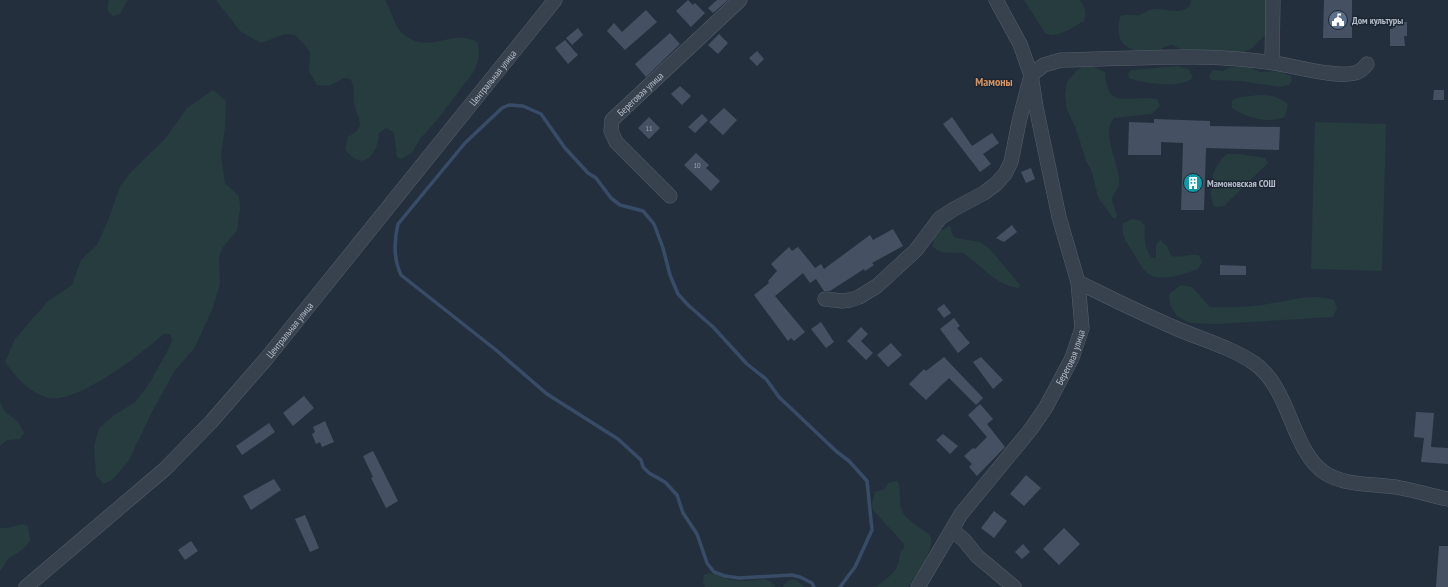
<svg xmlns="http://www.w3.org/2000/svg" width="1448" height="587" font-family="'PT Sans Narrow',sans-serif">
  <rect width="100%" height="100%" fill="#242f3e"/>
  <!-- green -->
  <path fill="#263c3f" d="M109 0H128L120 14 113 16C106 11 107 8 109 0Z
    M216 0H385C391 10 394 25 402 33 428 57 455 26 478 43L479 56 475 70 437 120 420 139 412 153 401 159 397 157 394 133 386 128 379 133C378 154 363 174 345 149L348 137C369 125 356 119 354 102 353 92 356 88 350 79L344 78 329 86 317 85 309 71 310 52 304 44 295 35 285 34 261 43 240 31Z
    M1024 0H1080C1085 8 1087 12 1084 21 1071 28 1059 39 1045 33Z
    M1191 0H1267L1268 24 1265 35 1251 49 1241 53 1187 52 1172 45 1163 47 1158 53C1131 51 1113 49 1120 16 1126 14 1136 16 1139 15 1144 14 1148 9 1154 9 1167 8 1178 16 1190 6Z
    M1087 64 1105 72C1107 112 1128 94 1157 99L1160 106 1152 114 1114 118C1100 134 1120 164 1119 183 1119 189 1113 193 1112 200L1117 216 1116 219 1112 217 1098 197 1092 172 1086 161 1076 129 1067 110 1065 95 1067 82 1077 70Z
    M1177 66 1188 69 1193 77C1183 90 1142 83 1129 78L1128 73 1132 70Z
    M1231 67H1249L1260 72 1280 71 1291 76 1292 81 1289 85 1280 87 1241 81 1211 80 1209 76 1213 70 1223 71Z
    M213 90 226 101 225 127 221 155 225 183 239 196 240 208 237 231 223 247 219 257 220 284 212 310 195 347 174 372 153 410 128 462 112 480 103 484 96 475 94 446 99 428 113 416 135 402 149 384 169 348 172 341 170 334H163C144 353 72 408 45 397 26 390 16 377 5 362L15 339 48 301 72 285 81 260 97 245 109 218 120 186 131 172 164 140 187 108Z
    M1260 95C1272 95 1279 97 1288 104L1285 117C1268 124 1247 118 1232 108V100L1240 97Z
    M1315 122 1386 124 1382 271 1311 269Z
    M1227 154H1239L1265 158 1268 163 1224 206 1214 207C1207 190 1212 165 1227 154Z
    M1132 219 1141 221 1145 226C1144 238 1144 247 1151 257L1156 258V245L1160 240 1167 246 1171 256C1181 258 1189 254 1199 255L1202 262 1198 269C1183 274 1157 285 1144 270 1140 265 1136 257 1132 251 1126 242 1121 235 1123 223Z
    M950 226 953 236 956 238 980 242 989 248 1020 285 1018 288C994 284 981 265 963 253 951 252 942 255 933 247L934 234Z
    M1181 285 1192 287 1210 307C1232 308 1252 307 1273 303 1296 300 1310 293 1334 300L1337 308 1333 317 1217 324 1190 323 1177 316 1170 305 1169 294Z
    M0 401C4 413 8 414 17 421 20 424 22 430 24 433L20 439 7 440 0 446Z
    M895 481 898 482C901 491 899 499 901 508 905 521 922 527 931 537 932 556 918 571 908 587H876C883 581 891 576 896 569 900 561 898 554 904 548V544L873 510 872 503 875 492 885 489 888 483Z
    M23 524 28 526 30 541 22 550 8 559 0 571V528H7Z
    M709 573 731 580 745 581 765 579 771 582 776 587H705L703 583 704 575Z
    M789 580H796L805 587H782Z"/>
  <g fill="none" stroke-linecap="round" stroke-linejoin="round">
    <!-- stream -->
    <path stroke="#394c67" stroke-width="3.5" d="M814 587 812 583 800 577 792 575 739 578 725 576 714 572 707 563 697 534 683 513 677 495 665 482 649 473 643 467 641 460 618 439 547 394 496 350 401 275C393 258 394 241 398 224L465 143 502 108 509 105 523 106 541 114 565 148 588 173 596 178 611 198 620 205 643 211 649 218 654 224 663 248 670 275 678 294 688 305 713 327 747 364 766 379 779 397 836 451 849 461 867 481 872 530 855 567 840 587"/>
  </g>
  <!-- building -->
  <path fill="#455162" d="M688 0 693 5 695 3 705 13 691 27 676 11Z
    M717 0H728L713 13 708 8Z
    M1324 0H1352V38H1323Z
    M646 10 657 22 625 50 607 31 614 23 622 32Z
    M1393 22H1407V36H1404L1405 46H1390V29H1393Z
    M578 28 583 35 572 45 566 38Z
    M670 33 680 44 646 77 635 64Z
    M719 34 728 43 718 54 708 45Z
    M565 40 578 55 568 64 555 48Z
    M757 51 764 59 757 66 749 58Z
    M680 86 691 96 682 105 671 94Z
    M1434 90H1444V100H1433Z
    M724 108 737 120 723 135 709 122Z
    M702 114 708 120 695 133 688 127Z
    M649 117 660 128 649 139 638 128Z
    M952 117 972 146 992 133 999 143 983 154 991 164 980 172 943 124Z
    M1154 119 1210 121V126L1280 127 1279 150 1206 148 1204 210H1181L1183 143 1161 142V155H1128L1129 122 1154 123Z
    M696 153 709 165 706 168 720 181 711 191 684 165Z
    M1031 168 1035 179 1026 183 1021 172Z
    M1012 225 1017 232 1004 242 996 238Z
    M893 229 903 246 872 263 874 265 865 271 864 269 830 291H824L816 279 810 283 803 273 775 296 805 332 794 341 791 338 788 341 754 295 769 283 768 281 777 271 771 264 789 247 792 251 798 247 815 268 821 264 824 269 870 235 873 240Z
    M1220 265 1246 266V275H1220Z
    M944 304 951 313 944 318 937 309Z
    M954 318 960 326 957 328 970 343 958 353 940 329Z
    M821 322 834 342 826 348 811 329Z
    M861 327 868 334 861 341 873 353 866 360 847 341Z
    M891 343 902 355 888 367 877 355Z
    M944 357 983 398 976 405 949 378 926 400 909 384 924 369 926 371Z
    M981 357 1003 380 993 389 973 362Z
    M304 396 314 408 293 426 283 413Z
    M980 404 993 419 987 424 1005 447 977 476 969 467 972 464 964 456 973 448 975 449 987 437 968 415Z
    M1416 412 1434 413 1431 447 1448 448V464L1421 462 1424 438 1414 437Z
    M325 421 334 442 322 447 320 442 316 444 312 434 315 432 313 427Z
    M269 423 275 432 242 455 236 446Z
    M943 434 958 446 950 454 936 440Z
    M373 451 398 501 386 508 371 478 373 477 363 456Z
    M1026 475 1041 488 1024 506 1010 494Z
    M274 479 281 490 251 510 243 496Z
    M994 511 1007 521 994 538 981 528Z
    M305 515 319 548 310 552 295 519Z
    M1064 528 1080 544 1059 565 1043 549Z
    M191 541 198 551 185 560 178 550Z
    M1023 544 1030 552 1022 559 1015 552Z
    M1439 546H1448V587H1436Z"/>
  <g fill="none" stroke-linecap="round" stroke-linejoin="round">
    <defs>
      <g id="minor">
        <path d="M1272 62 1273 0"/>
        <path id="s1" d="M670 196 616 142 611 131 612 120 740 0"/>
        <path d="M1078 282C1112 299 1145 315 1180 330 1204 340 1232 348 1254 363 1290 387 1292 452 1325 473 1347 487 1376 483 1401 488 1417 491 1432 496 1448 499"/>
        <path d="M825 299 842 301 850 300 859 297 877 286 916 250 940 218 954 209 984 193 996 184 1005 174 1011 162 1019 122 1031 75 1044 65 1061 60C1131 59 1204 52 1274 63 1295 66 1335 78 1355 73 1360 72 1364 68 1367 64"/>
        <path d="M952 530 964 540 977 556 1014 587"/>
        <path id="s2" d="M26 587 165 469 211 422 266 359 555 0"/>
        <path id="s3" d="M918 587 961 514 1031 429 1046 407 1072 358 1082 328 1078 282 1059 217 1036 107 1031 75 1020 44 996 0"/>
      </g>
    </defs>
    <!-- minor casing -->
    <use href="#minor" stroke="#565f6c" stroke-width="15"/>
    <!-- minor -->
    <use href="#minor" stroke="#38414e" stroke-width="14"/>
  </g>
  <!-- icons -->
  <defs>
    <symbol id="civic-disc" viewBox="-11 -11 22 22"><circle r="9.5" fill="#5c6f8a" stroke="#1d2633"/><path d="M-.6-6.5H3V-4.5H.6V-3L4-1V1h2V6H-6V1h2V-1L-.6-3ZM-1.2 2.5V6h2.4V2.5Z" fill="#fff"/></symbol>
    <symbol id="building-disc" viewBox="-11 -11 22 22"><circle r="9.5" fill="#0f9aa8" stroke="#1d2633"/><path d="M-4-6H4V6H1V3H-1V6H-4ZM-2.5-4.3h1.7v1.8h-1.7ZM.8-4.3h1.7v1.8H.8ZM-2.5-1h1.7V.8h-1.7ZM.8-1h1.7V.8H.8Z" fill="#fff"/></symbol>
  </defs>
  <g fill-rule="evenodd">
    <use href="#civic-disc" x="1327" y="9" width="22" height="22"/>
    <use href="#building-disc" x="1182" y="172" width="22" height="22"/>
  </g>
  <g text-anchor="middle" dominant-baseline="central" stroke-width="3" stroke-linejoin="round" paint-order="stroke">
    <!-- number labels -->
    <g font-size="8" fill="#98a1af">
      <text x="649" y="128">11</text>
      <text x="697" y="165">10</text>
    </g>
    <!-- poi labels -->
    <g font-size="10" font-weight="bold" fill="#b4bcc9" stroke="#1d2633" text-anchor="start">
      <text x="1352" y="20">Дом культуры</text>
      <text x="1207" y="183">Мамоновская СОШ</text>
    </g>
    <!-- street labels -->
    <g font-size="10" fill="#b4bcc9" stroke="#1d2633">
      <text stroke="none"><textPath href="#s2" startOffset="693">Центральная улица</textPath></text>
      <text stroke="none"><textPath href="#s1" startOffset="138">Береговая улица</textPath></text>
      <text stroke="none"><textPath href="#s2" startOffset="369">Центральная улица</textPath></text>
      <text stroke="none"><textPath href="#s3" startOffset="277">Береговая улица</textPath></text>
    </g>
    <!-- quarter labels -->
    <g font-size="12" font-weight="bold" fill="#d59563" stroke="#1d2633">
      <text x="994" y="81">Мамоны</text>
    </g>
  </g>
</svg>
